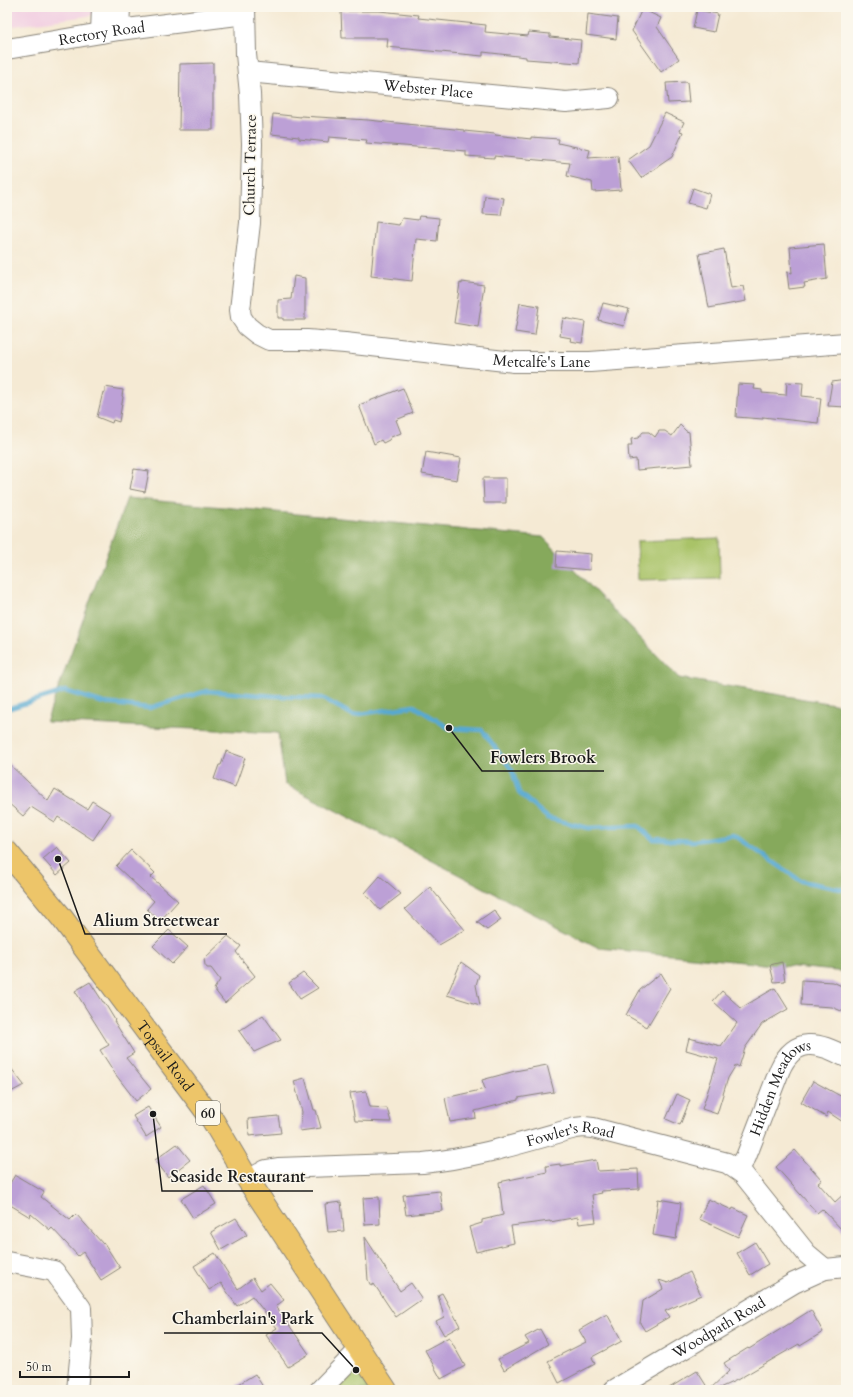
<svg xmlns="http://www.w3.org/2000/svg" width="853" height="1397" font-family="Cardo,serif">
  <rect width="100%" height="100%" fill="#fbf7ec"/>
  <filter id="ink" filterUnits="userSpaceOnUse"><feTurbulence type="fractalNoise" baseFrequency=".025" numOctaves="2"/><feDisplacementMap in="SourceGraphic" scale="8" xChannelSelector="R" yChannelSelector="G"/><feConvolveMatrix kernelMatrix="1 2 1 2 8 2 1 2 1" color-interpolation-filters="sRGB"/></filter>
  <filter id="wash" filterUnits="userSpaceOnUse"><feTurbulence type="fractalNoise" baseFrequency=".012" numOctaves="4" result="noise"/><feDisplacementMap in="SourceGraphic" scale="16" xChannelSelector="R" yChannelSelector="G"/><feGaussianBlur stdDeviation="0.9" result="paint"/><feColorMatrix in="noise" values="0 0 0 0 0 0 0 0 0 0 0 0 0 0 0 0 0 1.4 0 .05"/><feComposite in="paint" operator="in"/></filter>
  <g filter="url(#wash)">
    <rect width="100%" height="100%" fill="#f5ead4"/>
    <!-- built -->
    <path fill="#f2cfe2" d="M7 7H153L7 27Z"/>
    <!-- green -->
    <path fill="#a9c368" stroke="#627042" d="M719 538 720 578 638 580 637 541Z
      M360 1349 386 1390H320Z"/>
    <!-- forest -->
    <path fill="#86a95c" stroke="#51623c" d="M127 498 543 537 679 678 846 706V972L599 948 285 784 278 733 46 722Z"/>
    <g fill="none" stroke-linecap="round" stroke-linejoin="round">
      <!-- stream -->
      <path stroke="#56a9d2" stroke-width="4.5" d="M7 709 65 691 104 703 149 708 207 691 275 696 322 698 353 715 414 706 449 728 482 730 512 770 519 793 548 818 588 828 638 826 653 839 693 841 734 835 801 881 846 890"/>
    </g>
    <g id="blocks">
      <!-- building -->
      <path fill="#bca0d6" d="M642 9 661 18 657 27 679 59 661 72 632 31Z
        M697 10 718 14 714 32 693 28Z
        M341 11H379L419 15 418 18 486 25 485 32 528 36 529 32 550 34V37L581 40 579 63 526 59V57L483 52V56L387 47 388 38H342Z
        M588 14 618 18 616 39 586 35Z
        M213 63V130H179L180 64Z
        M687 82 689 102 668 103 666 83Z
        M665 113 684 122 680 131 683 132 672 157 641 178 628 160 649 145Z
        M273 114 301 117V116L368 120 464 130V131L495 134V135L531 139V137L559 139 558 143 590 150 588 158 618 156 621 190 593 192 592 182 567 176 570 163 494 156V158L466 156V151L366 143 367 140 329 137 328 142 299 139V137L271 134Z
        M693 188 710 194 706 208 688 203Z
        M485 196 504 198 501 215 483 214Z
        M419 216 439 218 437 241 416 239 412 281 371 276 376 222 399 225 402 218 418 220Z
        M824 244 827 279 804 283 805 287 789 289 787 272 792 273 790 247Z
        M724 249 731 288 743 286 746 301 709 308 699 254Z
        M294 276 305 278V320H283V318H278V300L291 299Z
        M462 282 484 285 478 327 454 323 460 283 462 284Z
        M520 303 539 306 535 335 515 332Z
        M603 303 629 309 624 326 598 320Z
        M563 318 585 322 582 343 570 341 571 338 560 336Z
        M846 380V407L828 406 832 382Z
        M787 382 803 383 802 396 821 398 818 423 763 417V419L736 417 738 384 755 385 754 389 762 390V393L786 395Z
        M105 387 123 390 122 396 123 397 119 422 113 420 112 423 97 417 103 392 105 393Z
        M403 388 413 413 396 420 401 433 391 437 389 440 383 443 381 440 374 444 359 405Z
        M680 425 686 431 689 432 692 465 637 470 636 459 629 460 628 446H632L631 439 638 438 643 432H649L655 437 659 431H665L672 436Z
        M426 452 461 458 457 480 422 474Z
        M134 469 149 471 145 492 130 489Z
        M483 478H506V503H484Z
        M557 551 591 554 590 570 556 567Z
        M226 751 245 758 235 787 214 779 219 765H221Z
        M7 762 48 801 55 789 87 809 92 801 111 813 93 840 58 817 55 822 31 807 23 816 7 802Z
        M57 847 71 863 57 875 43 859Z
        M131 850 155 873 151 877 178 901 160 921 147 909 154 901 116 866Z
        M380 876 401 894 380 910 365 893Z
        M430 887 465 930 439 945 405 909Z
        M494 910 501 920 487 930 477 922Z
        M169 930 188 947 172 964 153 946Z
        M228 936 241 946 236 952 255 976 225 1003 214 989 220 980 211 968H207L205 965 204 959Z
        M461 962 479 975 476 985 480 1005 447 995Z
        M782 962 785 981 774 982 770 965Z
        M303 973 318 988 300 999 289 983Z
        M661 973 670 988 647 1027 626 1015 640 990Z
        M802 980 833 982 846 988V1013L832 1007 801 1005Z
        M90 982 103 1002H104L115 1020 114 1021 134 1053 126 1058 151 1089 136 1101 116 1075 100 1050 109 1045 75 991Z
        M775 988 788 1009 762 1024 745 1048 739 1067 736 1065 728 1078 717 1114 702 1109 718 1059 686 1050 689 1038 721 1046 737 1023 713 1001 722 991 741 1008Z
        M263 1015 281 1040 254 1052 239 1031Z
        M7 1063 24 1085 7 1094Z
        M547 1065 554 1092 518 1098V1100L475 1111 476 1118 450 1122 445 1098 485 1089 482 1080 515 1071Z
        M305 1078 314 1110H316L321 1128 300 1131 302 1112 294 1081Z
        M813 1081 846 1099V1124L828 1112 826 1117 801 1102Z
        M366 1091 370 1107 387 1108 391 1122 355 1121 350 1093Z
        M677 1094 690 1100 680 1125 666 1119Z
        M148 1107 161 1127 146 1137 133 1116Z
        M278 1116 281 1133 249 1136 248 1119Z
        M177 1144 190 1160 168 1177 155 1160Z
        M795 1150 822 1180 818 1183 835 1202 846 1192V1234L822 1209 817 1213 776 1167Z
        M596 1160 598 1171 638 1169 639 1189 601 1191 602 1193 592 1195 596 1222 579 1224 578 1217 550 1222V1221L511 1226 514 1243 476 1252 469 1227 482 1223V1220L503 1215 499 1182 547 1172 546 1166 560 1164V1166Z
        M15 1175 44 1192 41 1197 70 1220 76 1214 103 1244 104 1243 120 1268 101 1280 83 1252 78 1256 52 1228 50 1230 31 1214 30 1217 7 1203V1188Z
        M204 1185 216 1204 193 1218 181 1199Z
        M440 1191 443 1211 406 1215 403 1195Z
        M379 1197 380 1224 365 1225 363 1198Z
        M658 1199 681 1203 676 1239 653 1235Z
        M708 1199 732 1210 733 1208 748 1215 738 1237 699 1219Z
        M341 1202 344 1231 328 1232 325 1204Z
        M236 1218 247 1235 221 1250 211 1232Z
        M365 1237 400 1291 411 1283 422 1299 396 1317 374 1284 371 1286 368 1280Z
        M755 1242 768 1264 750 1275 737 1253Z
        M215 1253 238 1289 253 1278 261 1290 270 1283 284 1300 276 1306 309 1354 288 1367 266 1335 277 1328 252 1296 237 1306 221 1283 209 1290 194 1266Z
        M690 1272 701 1295 665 1311 669 1317 645 1331 640 1323 643 1301 663 1289 659 1280 668 1283Z
        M442 1293 460 1326 444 1335 436 1321 444 1317 438 1295Z
        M811 1310 823 1332 800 1346 799 1344 737 1380 715 1390H666L697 1371 709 1390 729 1371 724 1363 748 1348 749 1349Z
        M607 1314 622 1341 592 1357 595 1364 559 1383 548 1361 586 1342 579 1330Z
        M540 1329 548 1344 504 1370 498 1359 529 1343 525 1337Z
        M449 1337 465 1366 441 1379 425 1350Z
        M255 1374 265 1390H229Z"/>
    </g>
  </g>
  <g filter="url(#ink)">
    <use href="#blocks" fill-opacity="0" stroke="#888378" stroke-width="1"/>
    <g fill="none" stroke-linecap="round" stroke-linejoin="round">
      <defs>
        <g id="minor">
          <path id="s1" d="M245 7 246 54 250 94 252 144 250 223 240 310 241 317 247 326 257 334 269 340H307L345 343 514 362H590L846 343"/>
          <path d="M119 30 120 7"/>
          <path d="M101 33 102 7"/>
          <path id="s2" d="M7 49 119 30 245 14"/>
          <path id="s3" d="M248 72 566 102 609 98"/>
          <path id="s4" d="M738 1170 746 1157 780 1069C795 1036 819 1042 846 1057"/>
          <path id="s5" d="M248 1180 266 1170 278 1168 423 1163C475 1158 525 1142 575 1128L584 1127 593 1128 727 1163 743 1174 807 1254 825 1269 846 1267"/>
          <path d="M7 1262 54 1271 81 1308 82 1339 77 1390"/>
          <path d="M320 1390 360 1349"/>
          <path id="s6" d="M614 1390 794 1283 825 1269"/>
        </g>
        <g id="major">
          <path id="s7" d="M7 852 62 918 212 1119 248 1180 386 1390"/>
        </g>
      </defs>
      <!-- minor casing -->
      <use href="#minor" stroke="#888378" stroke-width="22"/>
      <!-- major casing -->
      <use href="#major" stroke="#888378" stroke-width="24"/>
      <!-- minor -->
      <use href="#minor" stroke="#fff" stroke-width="20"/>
      <!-- major -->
      <use href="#major" stroke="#edc569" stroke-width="22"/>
    </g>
  </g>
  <g text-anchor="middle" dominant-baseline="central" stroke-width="3" stroke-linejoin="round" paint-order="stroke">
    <!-- shield labels -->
    <rect fill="#fbf7ec" stroke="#5f5e5a" stroke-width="1" x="196" y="1101" width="24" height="24" rx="3"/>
    <g font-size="14" font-weight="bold" fill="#1c1c1c">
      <text x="208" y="1113">60</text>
    </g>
    <!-- street labels -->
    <g font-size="15" fill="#1c1c1c" stroke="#fbf7ec">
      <text stroke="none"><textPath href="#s2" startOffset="96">Rectory Road</textPath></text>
      <text stroke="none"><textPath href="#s3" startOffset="181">Webster Place</textPath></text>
      <text transform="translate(250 165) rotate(-89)">Church Terrace</text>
      <text stroke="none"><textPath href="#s1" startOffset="622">Metcalfe's Lane</textPath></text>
      <text stroke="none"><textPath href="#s7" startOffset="258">Topsail Road</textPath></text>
      <text stroke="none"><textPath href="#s4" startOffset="95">Hidden Meadows</textPath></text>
      <text stroke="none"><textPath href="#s5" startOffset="329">Fowler's Road</textPath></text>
      <text stroke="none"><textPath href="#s6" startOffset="122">Woodpath Road</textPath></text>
    </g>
  </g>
  <!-- callouts -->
  <path fill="none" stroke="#1c1c1c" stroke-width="1.5" d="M449 728L482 771H604M58 859L85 934H227M153 1114L162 1191H313M356 1370L322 1333H164"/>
  <g fill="#1c1c1c" stroke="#fbf7ec" stroke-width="1.5">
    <circle cx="449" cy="728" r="4"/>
    <circle cx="58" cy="859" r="4"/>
    <circle cx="153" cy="1114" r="4"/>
    <circle cx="356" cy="1370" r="4"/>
  </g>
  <g font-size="16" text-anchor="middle" font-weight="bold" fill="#1c1c1c" stroke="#fbf7ec" stroke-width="3" stroke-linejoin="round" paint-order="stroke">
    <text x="543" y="763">Fowlers Brook</text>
    <text x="156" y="926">Alium Streetwear</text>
    <text x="238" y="1182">Seaside Restaurant</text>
    <text x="243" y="1324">Chamberlain's Park</text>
  </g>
  <!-- margin -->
  <rect width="853" height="1397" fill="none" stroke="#fbf7ec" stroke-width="24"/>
  <!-- scale -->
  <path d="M20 1371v6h109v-6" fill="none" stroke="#1c1c1c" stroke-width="2"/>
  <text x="26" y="1371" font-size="12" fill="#1c1c1c" stroke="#fbf7ec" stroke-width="3" paint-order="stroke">50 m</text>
</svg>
